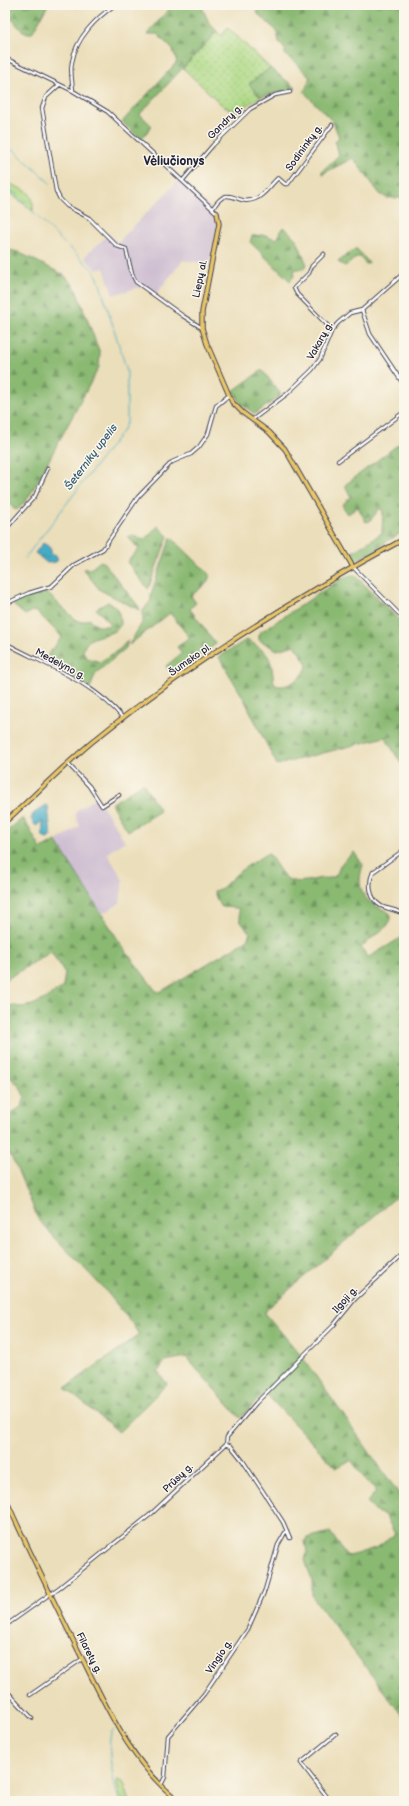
<svg xmlns="http://www.w3.org/2000/svg" width="409" height="1806" font-family="'Balsamiq Sans',sans-serif">
  <defs>
    <pattern id="green-dots" width="8" height="8" patternUnits="userSpaceOnUse"><rect width="8" height="8" fill="#aed985"/><path d="M2 2h.1M6 6h.1" fill="none" stroke="#95ba74" stroke-width="1.8" stroke-linecap="round"/></pattern>
    <pattern id="forest-firs" width="22" height="20" patternUnits="userSpaceOnUse"><rect width="22" height="20" fill="#8ab972"/><path d="M5 1l3.5 6h-7zM16 11l3.5 6h-7z" fill="#70965f"/></pattern>
    <pattern id="wetland-marsh" width="20" height="14" patternUnits="userSpaceOnUse"><rect width="20" height="14" fill="#aed985"/><path d="M1 5h8M5 5V1M11 12h8M15 12V8" fill="none" stroke="#95ba74"/></pattern>
    <pattern id="water-ripples" width="26" height="14" patternUnits="userSpaceOnUse"><rect width="26" height="14" fill="#45acc5"/><path d="M2 4q2-2 4 0t4 0M15 11q2-2 4 0t4 0" fill="none" stroke="#398ca1"/></pattern>
  </defs>
  <rect width="100%" height="100%" fill="#fbf7ec"/>
  <filter id="ink" filterUnits="userSpaceOnUse"><feTurbulence type="fractalNoise" baseFrequency=".025" numOctaves="2"/><feDisplacementMap in="SourceGraphic" scale="8" xChannelSelector="R" yChannelSelector="G"/><feConvolveMatrix kernelMatrix="1 2 1 2 8 2 1 2 1" color-interpolation-filters="sRGB"/></filter>
  <filter id="wash" filterUnits="userSpaceOnUse"><feTurbulence type="fractalNoise" baseFrequency=".012" numOctaves="4" result="noise"/><feDisplacementMap in="SourceGraphic" scale="16" xChannelSelector="R" yChannelSelector="G"/><feGaussianBlur stdDeviation="0.9" result="paint"/><feColorMatrix in="noise" values="0 0 0 0 0 0 0 0 0 0 0 0 0 0 0 0 0 1.4 0 .05"/><feComposite in="paint" operator="in"/></filter>
  <g filter="url(#wash)">
    <rect width="100%" height="100%" fill="#ebdeba"/>
    <!-- industrial -->
    <path fill="#cebed1" d="M180 179 214 212 218 222 209 264 183 260 156 294 143 286 113 295 104 268 96 270 84 257 109 234 117 243Z
      M97 797 125 841 107 853 123 880 120 903 102 914 56 841 80 826 76 818V811Z"/>
    <!-- green -->
    <path fill="url(#green-dots)" stroke="#687e60" d="M228 28 270 68 249 84 260 97 237 112 224 107 183 68 217 31 221 36Z"/>
    <!-- forest -->
    <path fill="url(#forest-firs)" stroke="#566e56" d="M5 5H48L32 33C22 34 18 26 12 19L7 21 5 24Z
      M173 5H201L209 23 217 31 140 114 152 126 141 139 122 122 177 62 173 50 157 34H147Z
      M254 5H404V198H387L380 194 353 158 322 174V171L339 155 335 141 339 137 333 122 304 92 310 79C309 74 290 59 284 53L286 51 279 42 277 31 258 14Z
      M270 68 296 88 260 97 249 84Z
      M282 228H285L297 240 307 265 303 269H295L294 276 290 281 250 242 252 236 265 235 275 239 278 238Z
      M5 249 18 252 64 275 75 287 100 353 99 367 29 497 17 510 12 507 5 498Z
      M355 249H357L369 263 366 264 359 256 345 266 338 262Z
      M262 370 280 393V396L255 414 242 405 233 391Z
      M404 440V531L383 544 381 548 355 561 349 555 351 553 382 533 383 510 379 509 370 521 366 522 358 507 348 514 342 505 351 497 345 485Z
      M158 526 168 536 148 589 127 562 139 549 128 537 133 535 144 540Z
      M171 537 210 575 207 583 191 596 196 603 190 609 216 644 173 675 166 666 182 653 177 647 190 638 170 613 129 645 143 621V611L151 600V594Z
      M100 561 104 563 139 607V610L100 590 83 569H91Z
      M351 575H355L404 625V768L385 737 277 765 244 699 219 657 246 640 249 641C272 655 271 658 274 684 285 692 308 675 307 664L295 645 277 650 259 640V633L344 577Z
      M43 592 48 594 76 620 82 622 89 619 98 626H108L110 623 96 609 108 602 118 609 121 624C113 640 86 630 83 652L87 658 100 662 120 649 128 640 126 648 96 673 90 688 67 673 42 662 62 637 37 612 33 611 25 615 11 603Z
      M143 783 160 811 128 831 111 804Z
      M23 818 41 849 56 841 122 946 156 991 160 992 247 940 250 933 241 922 238 908 222 907 218 903 214 891 222 888 240 871 266 854H269C286 879 285 886 317 879 323 877 330 880 335 876 339 872 339 866 342 863 345 859 350 856 354 852L363 865C357 883 359 897 378 907 382 910 388 910 391 915L388 925 361 947 367 956 369 957 404 936V1190L267 1309 265 1313 303 1358 404 1501V1718L312 1596V1581L305 1560 307 1553 305 1541 307 1538 330 1532 346 1555 350 1556 378 1547 395 1534 385 1515 376 1512 367 1502 376 1492V1489L367 1482 351 1460 336 1468 265 1393 240 1418 186 1357 165 1361 158 1372 167 1384 119 1432 65 1388 139 1335 131 1322 106 1291 39 1221 15 1164 5 1146V1117L21 1107 25 1098 19 1085 5 1073V1008L12 1005C30 1012 49 996 63 987L65 973 51 952 5 980V833Z"/>
    <!-- wetland -->
    <path fill="url(#wetland-marsh)" stroke="#687e60" d="M5 180C21 193 34 185 33 211 27 207 10 192 5 191Z
      M118 1779 123 1781 130 1801H121L117 1783Z"/>
    <!-- water -->
    <path fill="url(#water-ripples)" stroke="#346780" d="M45 543 51 549V554L56 556 58 560 56 562 47 563 35 553 42 544Z
      M46 805 48 806 51 836 48 839 44 838 42 834 43 822H41L36 826 31 819 33 814Z"/>
    <g fill="none" stroke-linecap="round" stroke-linejoin="round">
      <!-- stream -->
      <path stroke="#45acc5" stroke-width="1" d="M5 145 16 152 50 183
        M5 184 65 244
        M25 558 123 430 127 422V371L98 278 94 271 69 247
        M114 1729C103 1737 115 1789 119 1801"/>
    </g>
  </g>
  <g filter="url(#ink)">
    <g fill="none" stroke-linecap="round" stroke-linejoin="round">
      <defs>
        <path id="minor" d="M5 58 73 91 108 112 217 213
          M59 85 46 97 42 108 56 191 60 199 67 206 89 218 117 246 126 249 132 274 136 282 183 316 202 328
          M73 90C72 81 70 71 72 62 76 38 96 18 115 5
          M183 180 213 145 250 109 275 95 290 92
          M213 208C230 182 235 207 255 199 265 195 270 185 278 178L285 184H288L332 125
          M324 254 312 266 309 273 294 288 297 294 332 330
          M362 310 370 334 404 385
          M252 420 287 394 312 370 320 359 332 330 338 323 350 313 362 310 404 273
          M338 461 404 412
          M5 530 35 496 48 468
          M353 567 404 619
          M5 604 29 593 52 586 74 565 103 549 138 497 172 462 191 454 199 447 208 434 216 406 228 396
          M5 643C44 664 95 683 123 718
          M68 764 89 786 102 806 119 795
          M399 912C393 909 387 909 381 906 369 899 368 883 373 872L404 850
          M226 1444 227 1437 256 1403 333 1326 355 1299 404 1253
          M5 1626 60 1587 151 1514 226 1444 231 1446 243 1461 283 1522 290 1538
          M5 1689 32 1718
          M30 1695 82 1659
          M161 1785 165 1777 168 1736 204 1694 248 1629 265 1590 278 1545 286 1531
          M324 1801 328 1798 301 1763 336 1734"/>
        <path id="major" d="M217 213 219 224 202 312V328L207 344 232 402 243 413 269 432 285 449 353 567
          M5 822C34 796 62 767 92 742 188 664 295 598 404 539
          M5 1497C28 1550 54 1602 80 1654 107 1707 130 1763 179 1801"/>
      </defs>
      <!-- minor casing -->
      <use href="#minor" stroke="#403e4e" stroke-width="4.5"/>
      <!-- major casing -->
      <use href="#major" stroke="#403e4e" stroke-width="5.5"/>
      <!-- minor -->
      <use href="#minor" stroke="#fff" stroke-width="2.5"/>
      <!-- major -->
      <use href="#major" stroke="#e9c769" stroke-width="3.5"/>
    </g>
  </g>
  <g text-anchor="middle" dominant-baseline="central" stroke-width="3" stroke-linejoin="round" paint-order="stroke">
    <!-- street labels -->
    <g font-size="10" fill="#22223b" stroke="#fbf7ec">
      <text transform="translate(225 122) rotate(-45)">Gandrų g.</text>
      <text transform="translate(304 148) rotate(-54)">Sodininkų g.</text>
      <text transform="translate(200 279) rotate(-78)">Liepų al.</text>
      <text transform="translate(320 341) rotate(-61)">Vakarų g.</text>
      <text transform="translate(190 660) rotate(-35)">Šumsko pl.</text>
      <text transform="translate(60 664) rotate(28)">Medelyno g.</text>
      <text transform="translate(345 1300) rotate(-48)">Ilgoji g.</text>
      <text transform="translate(178 1478) rotate(-44)">Prūsų g.</text>
      <text transform="translate(89 1653) rotate(63)">Filaretų g.</text>
      <text transform="translate(219 1657) rotate(-56)">Vingio g.</text>
    </g>
    <!-- water labels -->
    <g font-size="11" font-style="italic" fill="#305972" stroke="#fbf7ec">
      <text transform="translate(91 457) rotate(-53)">Šeternikų upelis</text>
    </g>
    <!-- quarter labels -->
    <g font-size="12" font-weight="bold" fill="#22223b" stroke="#fbf7ec">
      <text x="174" y="161">Vėliučionys</text>
    </g>
  </g>
  <!-- margin -->
  <rect width="409" height="1806" fill="none" stroke="#fbf7ec" stroke-width="20"/>
</svg>
